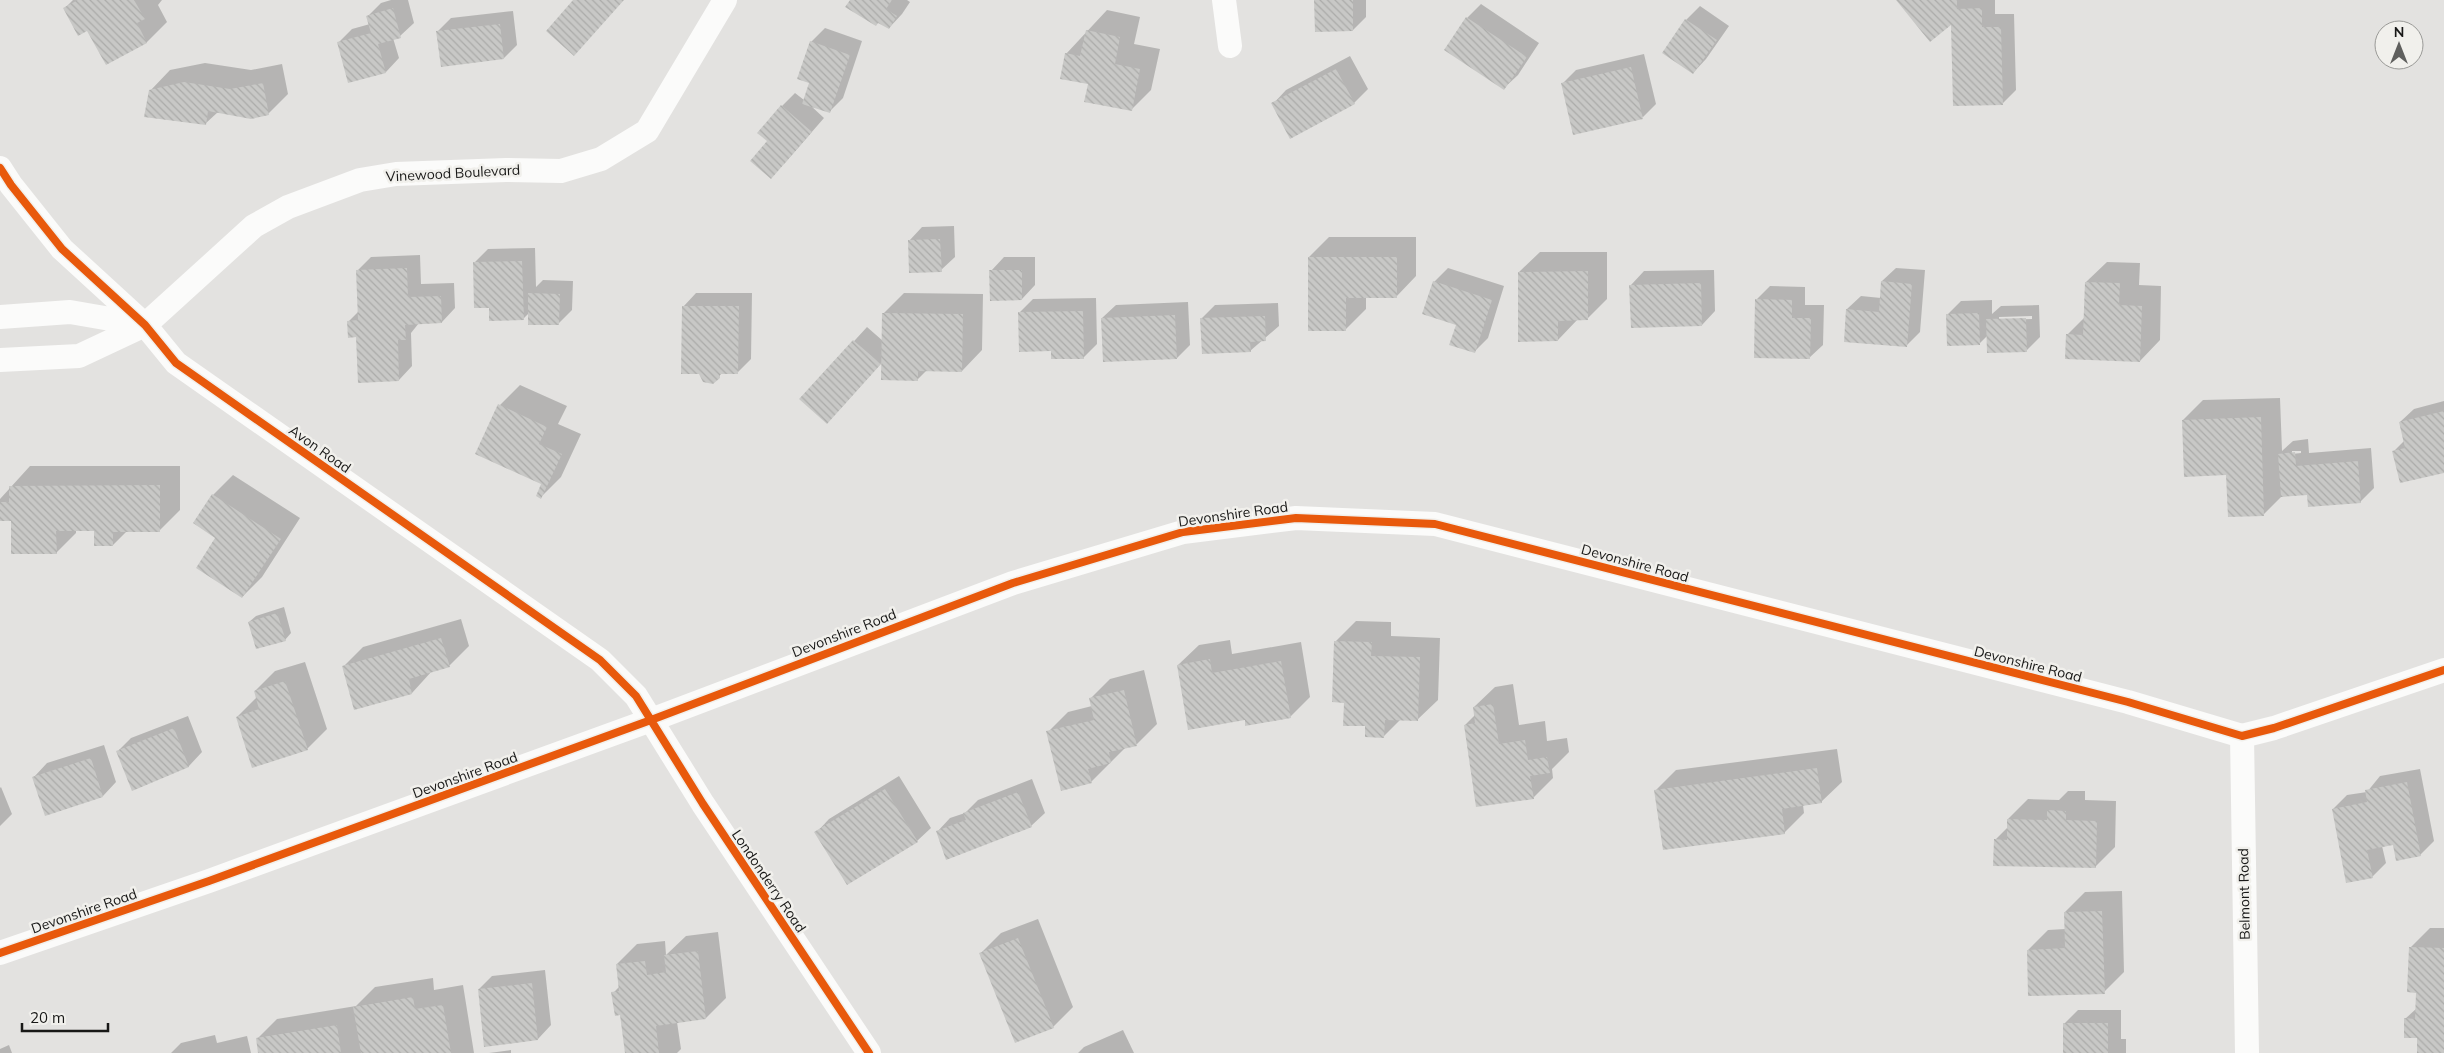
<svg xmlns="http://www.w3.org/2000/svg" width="2444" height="1053" font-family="Mulish,sans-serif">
  <defs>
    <pattern id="building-back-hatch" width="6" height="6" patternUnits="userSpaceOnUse" patternTransform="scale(1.25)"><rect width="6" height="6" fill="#c8c8c6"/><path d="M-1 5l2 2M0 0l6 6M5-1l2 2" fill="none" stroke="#ababa9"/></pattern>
  </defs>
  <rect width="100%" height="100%" fill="#e3e2e0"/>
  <!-- shadow -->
  <path fill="#0003" fill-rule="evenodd" d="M73 0H162L158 5 167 22 147 42 106 63 88 29 65 8Z
    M391 0H408L414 23 400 36 393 38 399 58 386 72 338 43 352 29 370 24 368 16 381 3Z
    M851 0H907L910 2 902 14 889 28Z
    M1315 0H1366V17L1353 30Z
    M1898 0H1995V14H2014L2016 90 2002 104 1952 23Z
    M1481 4 1539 43 1518 75 1504 88 1446 50 1467 18Z
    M1700 6 1729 26 1706 59 1693 73 1664 52 1686 20Z
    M1107 10 1140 17 1134 44 1160 49 1151 90 1131 110 1089 83 1066 54Z
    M513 11 517 45 504 58 442 66 438 31 451 18Z
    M825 28 862 41 843 98 829 112 810 105 824 118 784 164 769 141 782 106 795 93 804 100 811 82V42Z
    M1644 54 1656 104 1643 117 1562 84 1576 70Z
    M1350 56 1368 89 1354 103 1291 137 1273 104 1286 90Z
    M205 63 251 70 282 64 288 94 268 114 218 112 205 124 150 91 170 70Z
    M954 226 955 257 941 270 909 241 922 227Z
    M1329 237H1416V276L1396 297H1366V309L1345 330 1309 257Z
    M535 248 536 287 543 280 573 281 572 310 559 323 529 313 523 319 490 307 474 263 488 249Z
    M1540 252H1607V299L1587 319H1578L1558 340 1519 272Z
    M420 255 421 284 454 283 455 308 442 322 419 323 411 333 412 366 399 380 358 336 349 321 359 311 357 271 371 257Z
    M1004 257H1035V285L1022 299 991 271Z
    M2107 262 2140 263 2139 285 2161 286 2160 340 2140 361 2067 335 2085 317 2086 282Z
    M1448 268 1504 286 1488 338 1474 352 1434 282Z
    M1896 268 1925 270 1920 332 1906 346 1847 309 1861 296 1881 298 1882 281Z
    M1714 270 1715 311 1702 325 1631 285 1644 271Z
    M1770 286 1805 287V305H1824L1823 345 1809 358 1756 300Z
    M696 293H752L751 359 738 372H723L713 383 683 307Z
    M904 293 983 294 982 350 962 371 927 370 917 380 883 361 840 409 801 399 867 327 883 341 884 313Z
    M1096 298 1097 344 1083 358 1053 350 1020 312 1033 299Z
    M1992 300V314L2001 306 2039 305 2040 337 2026 351 1988 335 1979 344 1947 315 1961 301ZM2032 316V319L1999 320V317Z
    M1188 302 1190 345 1177 358 1102 318 1116 305Z
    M1278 303 1279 326 1250 351 1202 318 1215 305Z
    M520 385 567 406 558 424 581 434 561 477 541 497 543 484 500 405Z
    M2280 398 2282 451 2293 441 2308 439 2309 453 2371 448 2374 488 2360 502 2308 493 2283 495 2263 515 2183 420 2203 400ZM2292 451H2301V453L2292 454Z
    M2444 401V472L2394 451 2404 441 2400 422 2414 409Z
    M30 466H180V510L160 530 127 531 113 545 95 530H76V533L56 553 12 520H0V499Z
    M233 475 300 518 262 577 242 597 217 537 213 495Z
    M284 607 291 633 285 640 249 622 256 616Z
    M461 619 469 646 449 666 432 671 412 693 355 708 343 667 363 647Z
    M1356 621 1391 622V636L1440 638 1438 700 1417 720H1400L1384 736 1345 702 1336 641Z
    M1230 640 1232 654 1301 642 1310 697 1290 717 1178 665 1199 645Z
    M305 662 327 729 307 749 237 717 257 697 255 691 275 671Z
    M1144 670 1157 724 1137 744 1126 747 1091 782 1048 732 1068 712 1092 706 1090 699 1110 679Z
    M1513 684 1519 725 1545 721 1547 741 1567 738 1569 752 1552 769 1553 778 1533 798 1465 725 1475 715 1474 707 1495 687Z
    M188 716 202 752 189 766 133 790 117 752 131 738Z
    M104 745 116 782 103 796 34 777 47 763Z
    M1837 749 1842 782 1821 802 1803 805 1804 813 1784 833 1656 790 1676 770Z
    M2420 769 2434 841 2420 855 2394 843 2382 846 2386 863 2372 877 2333 809 2347 795 2367 792 2380 776Z
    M899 776 931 828 917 841 816 833 829 819Z
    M1032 779 1045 813 1031 826 937 832 950 818 965 813 978 800Z
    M1 787 12 814 0 826V788Z
    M2068 791H2085V800L2116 801 2115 847 2095 867 1995 840 2008 827V819L2028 799 2059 800Z
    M2122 891 2124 972 2104 992 2028 950 2048 930 2065 929V912L2085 892Z
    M1038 919 1073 1007 1053 1027 981 953 1001 933Z
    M2430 928H2444V1053L2419 1037 2405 1019 2417 1008V991L2410 948Z
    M718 932 726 998 706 1018 677 1022 681 1049 677 1053H626L621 1013 613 993 620 986 617 964 637 944 665 941 666 955 686 936Z
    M545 970 551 1025 538 1039 485 1045 479 989 492 976Z
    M433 978 434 990 463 985 474 1053H259L257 1039 277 1019 356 1006 375 987Z
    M2078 1010H2121V1039H2126V1053H2065L2064 1024Z
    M1123 1030 1134 1053H1078L1084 1047Z
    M215 1035 217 1043 247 1036 251 1053H171L181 1043Z
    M9 1045 12 1053H0V1049Z
    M511 1050V1053H489Z"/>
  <!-- building -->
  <path fill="url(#building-back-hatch)" d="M78 0H134L145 19 137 23 147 43 106 65 87 31 78 36 63 8Z
    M573 0H624L574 56 546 31Z
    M850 0H892L886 9 897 16 889 29 878 23 876 26 845 7Z
    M1314 0H1353V31L1315 32Z
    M1896 0H1957V9L1982 8V27H2001L2003 105 1953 106 1951 25 1930 42Z
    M393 8 401 38 378 44 386 73 348 83 337 42 371 33 366 16Z
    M1466 17 1527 57 1504 90 1444 50Z
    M1685 19 1717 40 1693 74 1662 53Z
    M500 24 504 59 441 67 436 31Z
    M1086 30 1120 37 1115 64 1140 69 1132 111 1084 102 1088 84 1060 79 1065 53 1080 56Z
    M810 41 850 55 830 113 802 104 809 83 797 79Z
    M1631 67 1643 119 1573 135 1561 83Z
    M1336 69 1355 104 1290 139 1271 103Z
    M184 82 230 89 263 83 269 115 251 119 208 111 206 125 144 117 149 90Z
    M781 105 812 132 771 179 750 161 767 141 757 133Z
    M940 239 942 272 909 273 908 240Z
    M1308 257H1397V298H1346V331H1308Z
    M522 261 524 320 489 321V308H474L473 262Z
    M407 268 408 297 441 296 442 323 405 325 406 340H398L399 381 358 383 356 337 348 338 347 321 358 320 356 270Z
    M989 270H1022V300L990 301Z
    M1588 271V320L1558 321V341L1518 342V272Z
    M1433 281 1492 300 1475 353 1449 345 1456 325 1422 314Z
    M1881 281 1912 284 1907 347 1844 342 1846 309 1879 312Z
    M2085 282 2120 283 2119 305 2142 306 2140 362 2065 359 2066 334 2083 335Z
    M1701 283 1702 326 1631 328 1629 285Z
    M528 293 560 294 559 325H528Z
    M1755 299 1792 300V318H1811L1810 359 1754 358Z
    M682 306H739L738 374H720V378L713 384 703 382 699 374H681Z
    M1083 311 1084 359H1051V351L1019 352 1018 312Z
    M882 313 963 314 962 372 918 371V381L881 380Z
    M1979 313 1980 345 1947 346 1946 314Z
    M1175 315 1177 359 1103 362 1101 318Z
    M1265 316 1266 341 1250 342 1251 352 1202 354 1200 318Z
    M2026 318 2027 352 1987 353 1986 319Z
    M853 340 881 364 827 424 799 399Z
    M498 404 547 427 539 444 562 454 541 499 536 496 541 484 475 454Z
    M2444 411V473L2400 483 2392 451 2405 448 2399 422Z
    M2261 417 2264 516 2228 517 2226 475 2184 477 2182 420Z
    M2295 452 2296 466 2358 461 2361 503 2308 507 2307 495 2281 497 2278 454Z
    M160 485V532H113V546H94V531H56L57 554H11V521H0V502H9V486Z
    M212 494 281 539 242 598 196 568 215 538 193 523Z
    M277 613 286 641 256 649 248 622Z
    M441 638 450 667 409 679 412 694 354 710 342 666Z
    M1334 641 1372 642 1371 656 1420 657 1418 721 1385 720 1384 738 1365 737V726H1343L1344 703 1332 702Z
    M1210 659 1212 673 1281 661 1291 718 1245 726V720L1188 730 1177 665Z
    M285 681 308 750 252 768 236 717 259 709 254 691Z
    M1124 690 1137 746 1109 752 1111 763 1088 769 1092 783 1061 791 1046 731 1094 720 1089 698Z
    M1493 704 1499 744 1525 740 1528 760 1547 757 1550 773 1530 776 1534 799 1476 807 1464 725 1475 723 1473 707Z
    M174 728 189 767 132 791 116 751Z
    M91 758 103 797 45 816 32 777Z
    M1817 768 1822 803 1782 809 1785 834 1663 850 1654 790Z
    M2407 782 2421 856 2396 861 2393 845 2367 850 2373 878 2346 883 2332 809 2367 802 2365 790Z
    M885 789 918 842 847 885 814 832Z
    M1018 792 1032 827 946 860 936 831 966 820 963 813Z
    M2047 810 2066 811V820L2097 821 2096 868 1993 866 1994 839 2007 840V819L2047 820Z
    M2102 911 2105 994 2028 996 2027 950 2065 948 2064 912Z
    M1018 938 1054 1028 1015 1043 979 953Z
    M2409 947 2444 948V1053H2417V1038H2404V1018L2415 1019 2416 993 2407 992Z
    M698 951 706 1019 656 1026 659 1053H625L620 1015 615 1016 611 992 619 991 616 964 645 961 647 975 666 972 664 955Z
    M532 983 538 1040 484 1047 478 989Z
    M413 997 415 1009 443 1005 451 1053H361L353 1007Z
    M2063 1023H2108V1053H2063Z
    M337 1025 341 1053H258L256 1038Z"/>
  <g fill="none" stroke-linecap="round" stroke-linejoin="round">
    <!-- street -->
    <path stroke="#fbfbfa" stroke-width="24" d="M1224 0 1230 46
      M0 168 11 185 62 249 145 325 176 363 600 660 636 696 703 804 869 1053
      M0 317 70 312 145 325
      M0 360 79 356 145 325 254 226 288 207 360 180 396 174 506 170 561 171 601 159 647 131 725 0
      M2242 736 2247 1053
      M0 953 209 881 651 720 1013 583 1183 532 1296 518 1435 524 2128 702 2242 736 2274 728 2444 670"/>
    <defs>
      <path id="cycleway" d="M0 168 11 185 62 249 145 325 176 363 600 660 636 696 703 804 869 1053
        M0 953 209 881 651 720 1013 583 1183 532 1296 518 1435 524 2128 702 2242 736 2274 728 2444 670"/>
    </defs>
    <!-- cycleway casing -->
    <use href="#cycleway" stroke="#f1f0ec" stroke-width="11"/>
    <!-- cycleway -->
    <use href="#cycleway" stroke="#e8590c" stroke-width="8"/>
  </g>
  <g text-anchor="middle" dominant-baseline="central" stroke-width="5" stroke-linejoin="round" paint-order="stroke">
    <!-- street labels -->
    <g font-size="14" fill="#181817" stroke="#f1f0ec">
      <text transform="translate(453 173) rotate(-3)">Vinewood Boulevard</text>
      <text transform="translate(320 449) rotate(35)">Avon Road</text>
      <text transform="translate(1233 514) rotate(-8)">Devonshire Road</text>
      <text transform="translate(1635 563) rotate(15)">Devonshire Road</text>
      <text transform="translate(844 633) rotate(-21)">Devonshire Road</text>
      <text transform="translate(2028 664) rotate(14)">Devonshire Road</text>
      <text transform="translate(465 775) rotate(-20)">Devonshire Road</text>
      <text transform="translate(769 881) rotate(56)">Londonderry Road</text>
      <text transform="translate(2244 894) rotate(-91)">Belmont Road</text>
      <text transform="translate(84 911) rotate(-19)">Devonshire Road</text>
    </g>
  </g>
  <!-- north arrow -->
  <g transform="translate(2399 45)"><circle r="24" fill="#f1f0ec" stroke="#9a9a97"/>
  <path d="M0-4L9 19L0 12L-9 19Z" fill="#5f5f5d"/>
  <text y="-8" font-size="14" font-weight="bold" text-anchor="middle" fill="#181817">N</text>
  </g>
  <!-- scale -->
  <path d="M22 1023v8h86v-8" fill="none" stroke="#181817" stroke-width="2.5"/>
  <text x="30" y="1023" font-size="15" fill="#181817" stroke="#f1f0ec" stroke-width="4" paint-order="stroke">20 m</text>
</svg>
